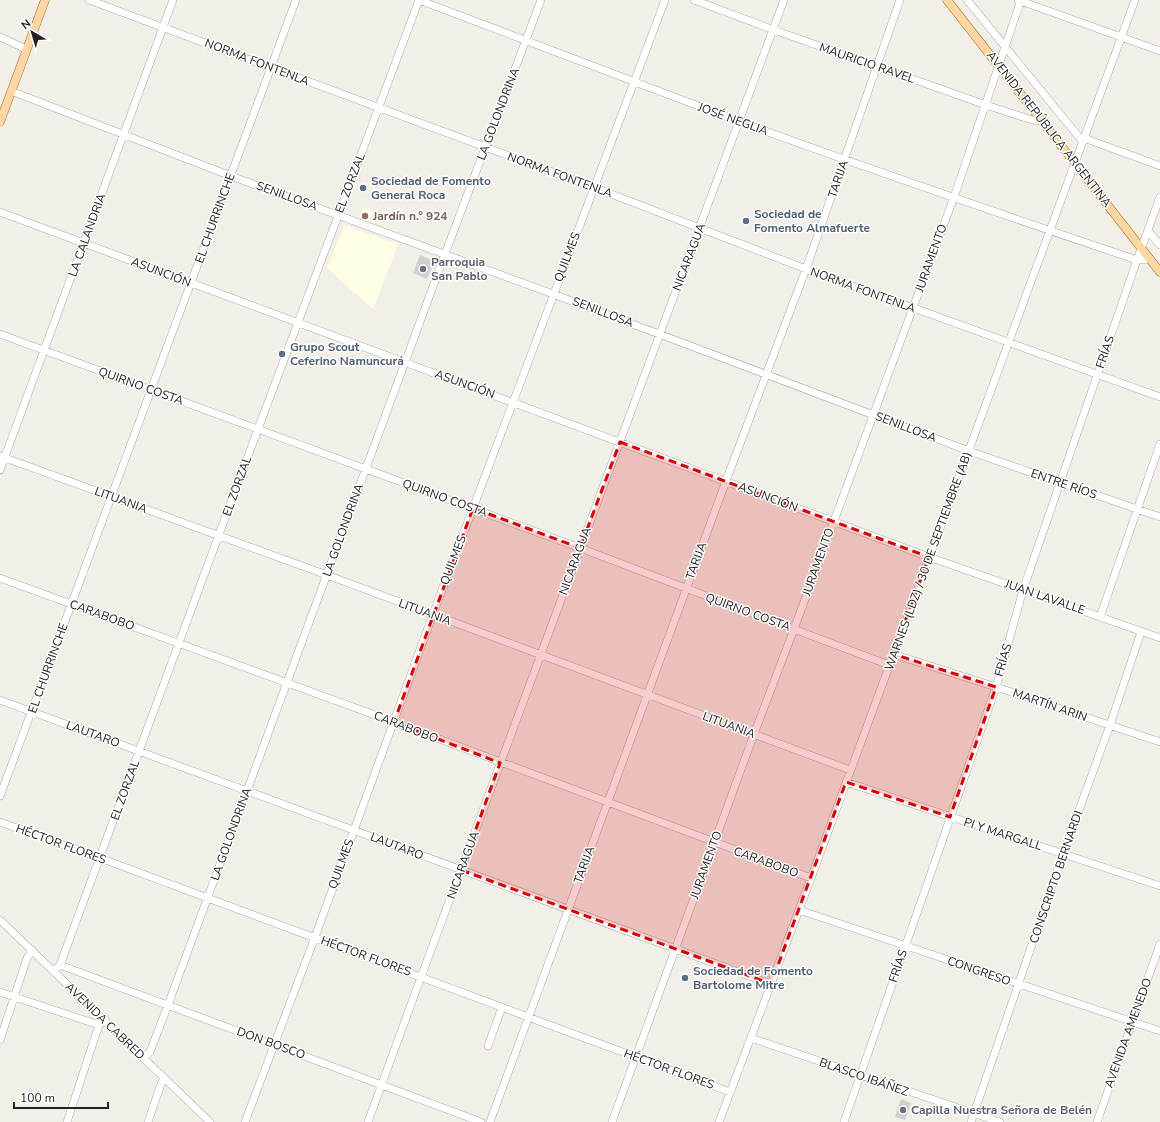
<svg xmlns="http://www.w3.org/2000/svg" width="1160" height="1122" font-family="'Nunito Sans',sans-serif">
  <rect width="100%" height="100%" fill="#f2efe9"/>
  <!-- education -->
  <path fill="#ffffe5" d="M363 207 373 212 369 221 359 218Z
    M344 225 398 244 373 309 327 268Z"/>
  <!-- religious -->
  <path fill="#d0d0d0" d="M420 255 431 260 433 265 427 279 413 273Z
    M901 1099 911 1103 905 1120 895 1117Z"/>
  <g fill="none" stroke-linecap="round" stroke-linejoin="round">
    <defs>
      <path id="minor" d="M89 0 593 187 806 269 1160 397
        M419 0C525 40 632 81 738 121 870 170 1004 215 1137 260L1150 259
        M694 0 774 30 986 105 1032 120 1042 121
        M967 0 1083 142
        M1018 0 1160 51
        M0 37 26 49
        M11 91 231 176 553 294 969 451 1160 517
        M1084 138 1160 166
        M0 212 929 557 1160 638
        M1148 231 1160 245
        M0 334 580 548 889 665
        M0 456 327 575 850 770
        M0 470 173 0
        M0 578 394 722 811 878
        M1100 617 1160 444
        M893 654 996 687 1160 742
        M0 700 771 984
        M846 782 1160 886
        M0 796 296 0
        M0 822 100 858 730 1092
        M799 910 1160 1031
        M0 920 210 1122
        M60 965 481 1122
        M54 971 60 965 258 429 419 0
        M0 992 99 1025
        M751 1038 1000 1122
        M0 1040 27 958 32 950
        M488 1046 502 1007
        M144 1058 150 1052 168 1005 445 254 541 0
        M67 1122 99 1025 105 1019
        M148 1122 161 1084 164 1078
        M245 1122 315 937 433 614 665 0
        M368 1122 421 977 784 0
        M490 1122 726 481 806 269 900 0
        M612 1122 754 734 794 629 954 197 1021 0
        M719 1122 811 878 1135 0
        M844 1122 996 687 1023 590 1137 260 1160 197
        M971 1122 1063 854 1110 725 1141 632
        M1097 1122 1160 944"/>
      <path id="major" d="M947 0 1160 272
        M0 122 45 0"/>
    </defs>
    <!-- minor casing -->
    <use href="#minor" stroke="#a9a9a9" stroke-width="8"/>
    <!-- major casing -->
    <use href="#major" stroke="#a06b00" stroke-width="9"/>
    <!-- minor -->
    <use href="#minor" stroke="#fff" stroke-width="7"/>
    <!-- major -->
    <use href="#major" stroke="#fcd6a4" stroke-width="8"/>
  </g>
  <!-- marked area -->
  <path fill="#d40000" fill-opacity="0.2" stroke="#d40000" stroke-width="3" stroke-dasharray="8 5" stroke-linejoin="round" d="M620 442 929 557 893 654 996 687 950 817 846 782 771 984 461 870 500 763 394 722 473 508 580 548Z"/>
  <!-- markers -->
  <g fill="#5c6f8a" stroke="#fff" stroke-width="1.5">
    <circle cx="363" cy="188" r="4"/>
    <circle cx="746" cy="221" r="4"/>
    <circle cx="282" cy="354" r="4"/>
    <circle cx="685" cy="978" r="4"/>
  </g>
  <circle fill="#8d6e63" stroke="#fff" stroke-width="1.5" cx="365" cy="216" r="4"/>
  <g fill="#6b7280" stroke="#fff" stroke-width="1.5">
    <circle cx="423" cy="269" r="4"/>
    <circle cx="903" cy="1110" r="4"/>
  </g>
  <g text-anchor="middle" dominant-baseline="central" stroke-width="3" stroke-linejoin="round" paint-order="stroke">
    <!-- street labels -->
    <g font-size="12" fill="#222" stroke="#fff">
      <text transform="translate(257 62) rotate(21)">NORMA FONTENLA</text>
      <text transform="translate(867 63) rotate(19)">MAURICIO RAVEL</text>
      <text transform="translate(498 114) rotate(-69)">LA GOLONDRINA</text>
      <text transform="translate(733 119) rotate(20)">JOSÉ NEGLIA</text>
      <text transform="translate(1049 129) rotate(52)">AVENIDA REPÚBLICA ARGENTINA</text>
      <text transform="translate(560 175) rotate(20)">NORMA FONTENLA</text>
      <text transform="translate(838 179) rotate(-71)">TARIJA</text>
      <text transform="translate(350 183) rotate(-69)">EL ZORZAL</text>
      <text transform="translate(287 196) rotate(20)">SENILLOSA</text>
      <text transform="translate(215 218) rotate(-70)">EL CHURRINCHE</text>
      <text transform="translate(87 235) rotate(-70)">LA CALANDRIA</text>
      <text transform="translate(567 257) rotate(-69)">QUILMES</text>
      <text transform="translate(689 257) rotate(-69)">NICARAGUA</text>
      <text transform="translate(931 258) rotate(-70)">JURAMENTO</text>
      <text transform="translate(161 272) rotate(21)">ASUNCIÓN</text>
      <text transform="translate(863 290) rotate(20)">NORMA FONTENLA</text>
      <text transform="translate(603 312) rotate(21)">SENILLOSA</text>
      <text transform="translate(1105 352) rotate(-71)">FRÍAS</text>
      <text transform="translate(465 384) rotate(20)">ASUNCIÓN</text>
      <text transform="translate(141 386) rotate(20)">QUIRNO COSTA</text>
      <text transform="translate(906 427) rotate(21)">SENILLOSA</text>
      <text transform="translate(1064 484) rotate(19)">ENTRE RÍOS</text>
      <text transform="translate(237 486) rotate(-70)">EL ZORZAL</text>
      <text transform="translate(768 497) rotate(21)">ASUNCIÓN</text>
      <text transform="translate(445 498) rotate(20)">QUIRNO COSTA</text>
      <text transform="translate(121 500) rotate(20)">LITUANIA</text>
      <text transform="translate(343 530) rotate(-70)">LA GOLONDRINA</text>
      <text transform="translate(453 560) rotate(-69)">QUILMES</text>
      <text transform="translate(575 561) rotate(-70)">NICARAGUA</text>
      <text transform="translate(696 561) rotate(-70)">TARIJA</text>
      <text transform="translate(928 561) rotate(-70)">WARNES (LDZ) / 30 DE SEPTIEMBRE (AB)</text>
      <text transform="translate(818 562) rotate(-70)">JURAMENTO</text>
      <text transform="translate(1045 597) rotate(19)">JUAN LAVALLE</text>
      <text transform="translate(425 612) rotate(20)">LITUANIA</text>
      <text transform="translate(748 612) rotate(20)">QUIRNO COSTA</text>
      <text transform="translate(102 615) rotate(20)">CARABOBO</text>
      <text transform="translate(1003 660) rotate(-74)">FRÍAS</text>
      <text transform="translate(48 668) rotate(-70)">EL CHURRINCHE</text>
      <text transform="translate(1050 705) rotate(19)">MARTÍN ARIN</text>
      <text transform="translate(729 725) rotate(20)">LITUANIA</text>
      <text transform="translate(406 727) rotate(21)">CARABOBO</text>
      <text transform="translate(93 734) rotate(20)">LAUTARO</text>
      <text transform="translate(125 790) rotate(-70)">EL ZORZAL</text>
      <text transform="translate(231 834) rotate(-70)">LA GOLONDRINA</text>
      <text transform="translate(1003 834) rotate(18)">PI Y MARGALL</text>
      <text transform="translate(61 844) rotate(20)">HÉCTOR FLORES</text>
      <text transform="translate(397 846) rotate(21)">LAUTARO</text>
      <text transform="translate(766 862) rotate(20)">CARABOBO</text>
      <text transform="translate(341 864) rotate(-70)">QUILMES</text>
      <text transform="translate(463 865) rotate(-70)">NICARAGUA</text>
      <text transform="translate(584 865) rotate(-70)">TARIJA</text>
      <text transform="translate(706 865) rotate(-70)">JURAMENTO</text>
      <text transform="translate(1056 877) rotate(-71)">CONSCRIPTO BERNARDI</text>
      <text transform="translate(366 956) rotate(20)">HÉCTOR FLORES</text>
      <text transform="translate(898 966) rotate(-71)">FRÍAS</text>
      <text transform="translate(979 971) rotate(19)">CONGRESO</text>
      <text transform="translate(105 1021) rotate(44)">AVENIDA CABRED</text>
      <text transform="translate(1128 1033) rotate(-70)">AVENIDA AMENEDO</text>
      <text transform="translate(271 1043) rotate(20)">DON BOSCO</text>
      <text transform="translate(669 1069) rotate(20)">HÉCTOR FLORES</text>
      <text transform="translate(864 1077) rotate(19)">BLASCO IBÁÑEZ</text>
    </g>
    <!-- service labels -->
    <g font-size="12" font-weight="bold" fill="#4e5e75" stroke="#fff" text-anchor="start">
      <text x="371" y="181">Sociedad de Fomento<tspan x="371" dy="14">General Roca</tspan></text>
      <text x="754" y="214">Sociedad de<tspan x="754" dy="14">Fomento Almafuerte</tspan></text>
      <text x="290" y="347">Grupo Scout<tspan x="290" dy="14">Ceferino Namuncurá</tspan></text>
      <text x="693" y="971">Sociedad de Fomento<tspan x="693" dy="14">Bartolome Mitre</tspan></text>
    </g>
    <!-- education labels -->
    <g font-size="12" font-weight="bold" fill="#785e54" stroke="#fff" text-anchor="start">
      <text x="373" y="216">Jardín n.° 924</text>
    </g>
    <!-- worship labels -->
    <g font-size="12" font-weight="bold" fill="#5b616d" stroke="#fff" text-anchor="start">
      <text x="431" y="262">Parroquia<tspan x="431" dy="14">San Pablo</tspan></text>
      <text x="911" y="1110">Capilla Nuestra Señora de Belén</text>
    </g>
  </g>
  <!-- north arrow -->
  <g transform="translate(32 32) rotate(322)" stroke="#ffffff" stroke-width="3" paint-order="stroke">
  <path d="M0-3L7 15L0 10L-7 15Z" fill="#222222"/>
  <text y="-6" font-size="11" font-weight="bold" text-anchor="middle" fill="#222222">N</text>
  </g>
  <!-- scale -->
  <path d="M14 1102v6h94v-6" fill="none" stroke="#222222" stroke-width="2"/>
  <text x="20" y="1102" font-size="12" fill="#222222" stroke="#ffffff" stroke-width="3" paint-order="stroke">100 m</text>
</svg>
